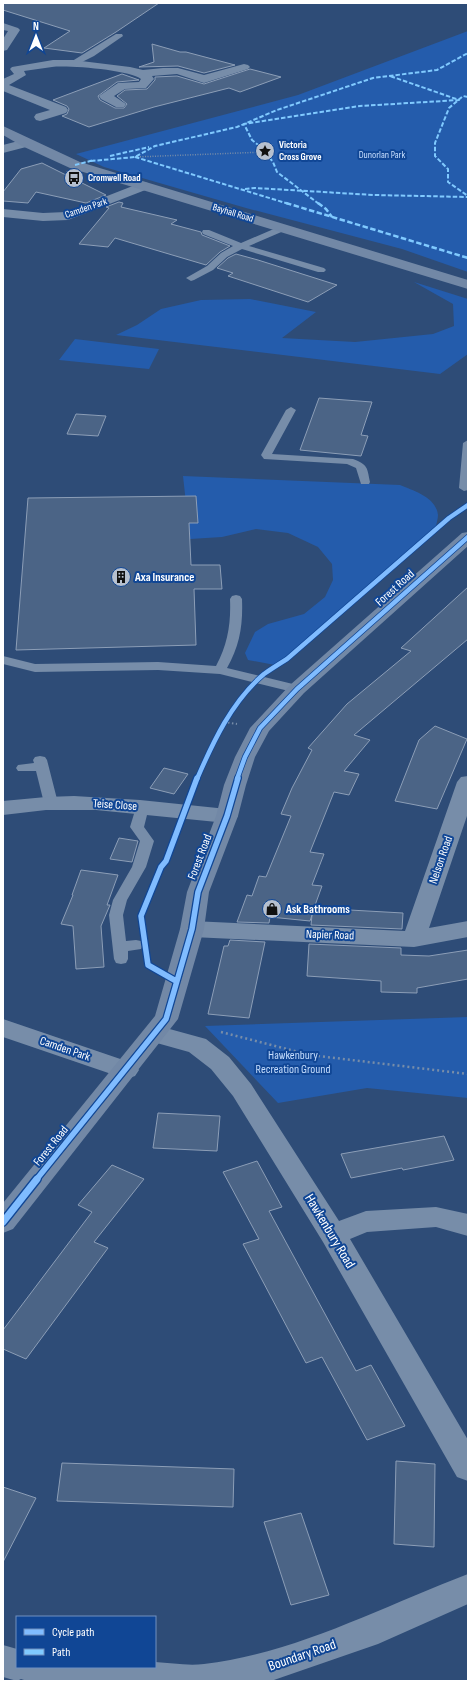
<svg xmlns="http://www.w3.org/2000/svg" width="471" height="1684" font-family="'Sofia Sans Condensed',sans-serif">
  <rect width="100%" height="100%" fill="#2e4c77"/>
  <!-- green -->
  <path fill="#245cac" d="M468 31V272L402 249 246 208 104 167 76 154 298 95Z
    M414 282 468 299V354L440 374 116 335 137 325 161 309 201 300 250 299 316 312 282 338 355 342 433 334 454 326 453 304Z
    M75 339 159 349 149 369 59 360Z
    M183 476 400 485C414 491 436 497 438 515 438 519 436 525 435 530L287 659 275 665 248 660 245 653 255 632 268 624 304 614 325 597 333 580 332 564 318 547 288 533 256 529 222 537 190 539Z
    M468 1017V1098L367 1088 278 1103 205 1026Z"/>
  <!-- building -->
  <path fill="#4b6486" stroke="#8c9eb7" d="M3 3H159L116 32 82 53 44 48 70 31 3 10Z
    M152 44 180 52H186L235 65 204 73 178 66 139 67 154 62Z
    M250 69 281 77 240 92 229 88 154 107 89 127 62 116 67 114 69 109 67 106 53 100 122 74 139 80 117 82 98 96 100 100 115 108H124L127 104 117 96 125 90 147 89 155 80V77L177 76 204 84Z
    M42 163 106 195 86 203 36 192 28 203 3 201V192L21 169Z
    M119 202 123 203 121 207 177 220 171 224 201 232 202 235 230 246 220 252 206 265 115 238 108 247 79 244 109 208 106 207Z
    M236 254 258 260 337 285 308 302 228 276 233 273 217 268 228 258Z
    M319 398 372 402 361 435 368 436 361 456 300 450Z
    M76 414 106 416 98 436 67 434Z
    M196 496 198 523H189L191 565H220L222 589H194L196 645 16 650 28 498Z
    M468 587V639L354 735 370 740 344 771 359 774 349 795 334 792 310 852 324 854 312 885 322 886 314 908 403 913 402 929 311 925 312 915 310 921 270 917 269 923 237 922 247 895 252 896 259 876 266 877 291 816 281 814 292 788 312 750 308 748 347 704 411 651 401 648Z
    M435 726 467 739 437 809 395 801 419 740Z
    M164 768 188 774 174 794 150 788Z
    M119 838 138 841 132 862 110 859Z
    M81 870 118 875 107 905H110L101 926 104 967 76 969 73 926 61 924 73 895H72Z
    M230 940 265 942 249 1018 208 1014 224 946H228Z
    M309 944 401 948V955L429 956 468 950V979L417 988V993L381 992V981L307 976Z
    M158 1113 220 1116 217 1151 153 1148Z
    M444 1136 454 1160 403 1170 402 1168 351 1178 341 1154Z
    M257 1161 282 1207 269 1211 356 1371 371 1365 405 1426 367 1440 322 1357 306 1363 243 1244 259 1239 223 1172Z
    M112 1165 144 1179 94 1242 108 1248 26 1359 3 1349V1330L92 1212 78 1205Z
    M396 1461 435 1464 434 1547 394 1544Z
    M62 1463 234 1469 233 1507 57 1501Z
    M3 1487 36 1498 3 1562Z
    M301 1513 329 1595 291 1605 264 1522Z"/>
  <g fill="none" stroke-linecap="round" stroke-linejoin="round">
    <!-- path-far2 -->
    <path stroke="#778da9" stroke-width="1.5" stroke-dasharray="1 1.5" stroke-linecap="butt" d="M135 157 265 152"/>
    <!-- path-far1 -->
    <path stroke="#778da9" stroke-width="2" stroke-dasharray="1.5 2.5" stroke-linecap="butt" d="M224 722 237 724"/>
    <!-- path -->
    <path stroke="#778da9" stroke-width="2.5" stroke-dasharray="2 3" stroke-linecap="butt" d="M221 1032 310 1055 468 1074"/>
    <!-- lane -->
    <path fill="#778da9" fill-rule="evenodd" d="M116 34H122L123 36 94 56 76 65H73L69 63Z
      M283 225 286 226 287 228 286 230 249 246 324 268 326 270 324 272H318L242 249 227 257 213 270 194 280 191 281 186 278 207 266 221 253 233 246 203 234 202 232 203 230H209L241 243Z
      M291 407 296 410 272 454 353 459C368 465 367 467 370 482L369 484H361L356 468 347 464 264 459 261 455 286 410Z
      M468 440V490L464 491 459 488 463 443Z
      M236 595 240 596 242 599C243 625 240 645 227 668L301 686 303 689 301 692 297 693 220 674 158 670 35 672 3 664V656L35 664 158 662 216 666C228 644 231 623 230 599L232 596Z
      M40 756 45 757 47 760 58 803 56 806 51 807 46 806 44 803 36 771H18L16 768 18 765 34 763 33 760 35 757Z
      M142 803 147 804 149 807 144 827 154 841 146 867 127 900 123 915 126 941 136 940 141 941 143 945 141 949 128 951V959L126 963 121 964 116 963 114 959 109 915 113 900 132 867 140 841 130 827 137 804Z"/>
    <!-- street -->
    <path fill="#778da9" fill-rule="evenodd" d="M3 23 18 28 20 30 7 50 3 51V39L8 31 3 30Z
      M53 60H73L130 67 143 70 163 68H178L204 75 244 64 248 65 250 67 248 69 204 83 177 74 152 76 154 79 146 88 125 89 114 96 126 104 124 107H116L101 99 99 96 118 83 139 82 141 79C130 70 68 65 52 67 43 68 33 70 24 71L26 75 9 85 66 107 68 110 66 113 40 121 36 120 34 117 36 114 50 110 3 91V79L14 74 10 69 12 67Z
      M26 139 30 140 32 143 30 146 3 153V145Z
      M143 182 148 183 150 186 148 189 68 220 43 221 3 217V209L43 213 66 212Z
      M468 776V813L429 928 468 921V937L414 947 192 937 184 934 180 929 184 924 192 921 405 931 457 782 461 777Z
      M74 796 140 800 227 809 235 811 238 816 235 821 227 823 96 810H46L3 815V801L46 797Z
      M3 1019 135 1064 139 1070 135 1076 126 1079 3 1037Z
      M155 1025 206 1039 229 1057 251 1084 339 1221 366 1211 436 1207 468 1214V1236L436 1227 367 1232 350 1239 468 1440V1481L457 1477 323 1242 233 1096 211 1069 189 1052 146 1040 143 1034 146 1028Z
      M468 1574V1604L378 1644 271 1681H27L21 1679 17 1681 3 1677V1645L17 1649V1667H155V1662C171 1663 188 1666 204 1664 297 1653 381 1607 468 1574Z"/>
    <!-- secondary -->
    <path fill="#7288a6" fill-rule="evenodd" d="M3 126 80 162 468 280V289L70 168 22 146 3 135Z
      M468 532V546L304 693 269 731 255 757 246 785 238 816 209 892 204 929 178 1019 13 1229 3 1233V1203L155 1016 180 929 187 892 216 816 224 785 235 757 250 728 290 685 462 533Z"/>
    <!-- quiet-far1 -->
    <path stroke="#80caff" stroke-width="2" stroke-dasharray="4.5 2" stroke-linecap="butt" d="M468 97 463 96 449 108 435 143V156L448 169V182L468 196
      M110 156 149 147
      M135 157 289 204
      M91 161 135 157 155 146 237 127 277 110 373 78 437 70 468 53
      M75 165 94 160
      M245 189 255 188 374 195 468 197
      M319 204 277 172 273 162 262 148 252 140 244 124 360 106 459 100 390 76"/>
    <!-- quiet -->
    <path stroke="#80caff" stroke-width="2.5" stroke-dasharray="5.5 2.5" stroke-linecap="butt" d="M286 203 468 258
      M318 203 326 209 332 217"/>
    <defs>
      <path id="cycleway-far2" d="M197 779C213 742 232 701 264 674 271 669 279 664 287 659L449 518 468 505
        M237 779 245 757 260 728 297 689 468 537"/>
      <path id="cycleway-far1" d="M176 981 148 965 141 916 161 867 166 861 197 778
        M36 1180 166 1019 192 929 198 892 227 816 238 778"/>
      <path id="cycleway" d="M3 1222 37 1179"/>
    </defs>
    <!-- cycleway-far2 casing -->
    <use href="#cycleway-far2" stroke="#104695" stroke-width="6"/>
    <!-- cycleway-far1 casing -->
    <use href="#cycleway-far1" stroke="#104695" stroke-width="8"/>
    <!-- cycleway casing -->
    <use href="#cycleway" stroke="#104695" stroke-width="10"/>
    <!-- cycleway-far2 -->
    <use href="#cycleway-far2" stroke="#80bcff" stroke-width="4.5"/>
    <!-- cycleway-far1 -->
    <use href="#cycleway-far1" stroke="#80bcff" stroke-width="5.5"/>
    <!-- cycleway -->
    <use href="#cycleway" stroke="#80bcff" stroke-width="7"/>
  </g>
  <!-- icons -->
  <defs>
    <symbol id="sight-disc" viewBox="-11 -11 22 22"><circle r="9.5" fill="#b6c0cf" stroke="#104695"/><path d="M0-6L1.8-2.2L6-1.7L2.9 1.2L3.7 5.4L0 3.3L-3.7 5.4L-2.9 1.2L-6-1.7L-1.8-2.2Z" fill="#111"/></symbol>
    <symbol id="bus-disc" viewBox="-11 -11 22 22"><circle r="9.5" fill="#b6c0cf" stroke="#104695"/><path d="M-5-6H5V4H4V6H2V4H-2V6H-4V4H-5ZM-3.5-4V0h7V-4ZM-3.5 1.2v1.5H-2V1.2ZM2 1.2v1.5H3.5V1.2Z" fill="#111"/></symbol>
    <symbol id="building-disc" viewBox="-11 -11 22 22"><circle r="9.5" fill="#b6c0cf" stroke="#104695"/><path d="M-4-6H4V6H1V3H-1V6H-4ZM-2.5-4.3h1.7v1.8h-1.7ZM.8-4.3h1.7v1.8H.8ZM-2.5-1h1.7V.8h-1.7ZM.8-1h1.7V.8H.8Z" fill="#111"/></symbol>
    <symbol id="shop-disc" viewBox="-11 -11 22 22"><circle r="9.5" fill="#b6c0cf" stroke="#104695"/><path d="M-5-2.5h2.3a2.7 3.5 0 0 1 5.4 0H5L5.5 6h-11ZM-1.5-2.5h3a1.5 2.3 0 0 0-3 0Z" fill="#111"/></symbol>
  </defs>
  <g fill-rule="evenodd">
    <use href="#sight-disc" x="254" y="140" width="22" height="22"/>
    <use href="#bus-disc" x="63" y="167" width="22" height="22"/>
    <use href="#building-disc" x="110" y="566" width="22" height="22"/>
    <use href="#shop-disc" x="261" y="898" width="22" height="22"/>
  </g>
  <g text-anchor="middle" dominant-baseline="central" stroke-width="4" stroke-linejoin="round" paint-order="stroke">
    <!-- far-poi labels -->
    <g font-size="10" font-weight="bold" fill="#fff" stroke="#104695" text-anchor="start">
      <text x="279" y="145">Victoria<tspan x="279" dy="12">Cross Grove</tspan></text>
      <text x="88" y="178">Cromwell Road</text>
    </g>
    <!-- far-park labels -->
    <g font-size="10" fill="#c6defe" stroke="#104695">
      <text x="382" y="155">Dunorlan Park</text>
    </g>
    <!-- far-street labels -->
    <g font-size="10" fill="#fff" stroke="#104695">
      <text transform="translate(86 208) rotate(-19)">Camden Park</text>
      <text transform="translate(233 213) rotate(17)">Bayhall Road</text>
    </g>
    <!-- poi labels -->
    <g font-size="12" font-weight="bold" fill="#fff" stroke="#104695" text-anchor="start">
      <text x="135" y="577">Axa Insurance</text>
      <text x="286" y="909">Ask Bathrooms</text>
    </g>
    <!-- street labels -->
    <g font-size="12" fill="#fff" stroke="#104695">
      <text transform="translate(395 588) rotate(-42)">Forest Road</text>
      <text transform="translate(115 805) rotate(4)">Teise Close</text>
      <text transform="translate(200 857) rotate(-69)">Forest Road</text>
      <text transform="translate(441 860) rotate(-71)">Nelson Road</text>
      <text transform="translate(330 935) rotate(2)">Napier Road</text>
      <text transform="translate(65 1049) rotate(19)">Camden Park</text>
      <text transform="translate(51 1146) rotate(-51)">Forest Road</text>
    </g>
    <!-- park labels -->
    <g font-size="12" fill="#c6defe" stroke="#104695">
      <text x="293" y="1055">Hawkenbury<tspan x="293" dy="14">Recreation Ground</tspan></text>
    </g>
    <!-- near-street labels -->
    <g font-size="14" fill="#fff" stroke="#104695">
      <text transform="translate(330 1231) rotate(59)">Hawkenbury Road</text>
      <text transform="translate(302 1655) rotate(-19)">Boundary Road</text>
    </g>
  </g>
  <!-- border -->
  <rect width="471" height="1684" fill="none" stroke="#ffffff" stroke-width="8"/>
  <!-- legend -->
  <rect x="16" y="1616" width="140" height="52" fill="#104695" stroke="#7090bf"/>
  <rect x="24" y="1629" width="20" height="6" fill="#80bcff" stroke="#7090bf"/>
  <text x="52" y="1636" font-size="12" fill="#ffffff">Cycle path</text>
  <rect x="24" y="1649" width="20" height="6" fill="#80caff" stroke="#7090bf"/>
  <text x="52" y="1656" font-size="12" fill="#ffffff">Path</text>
  <!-- north arrow -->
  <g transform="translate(36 36)" stroke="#104695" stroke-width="3" paint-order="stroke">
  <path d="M0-3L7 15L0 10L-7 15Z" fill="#ffffff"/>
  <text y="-6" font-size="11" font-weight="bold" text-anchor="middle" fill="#ffffff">N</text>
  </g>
</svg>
